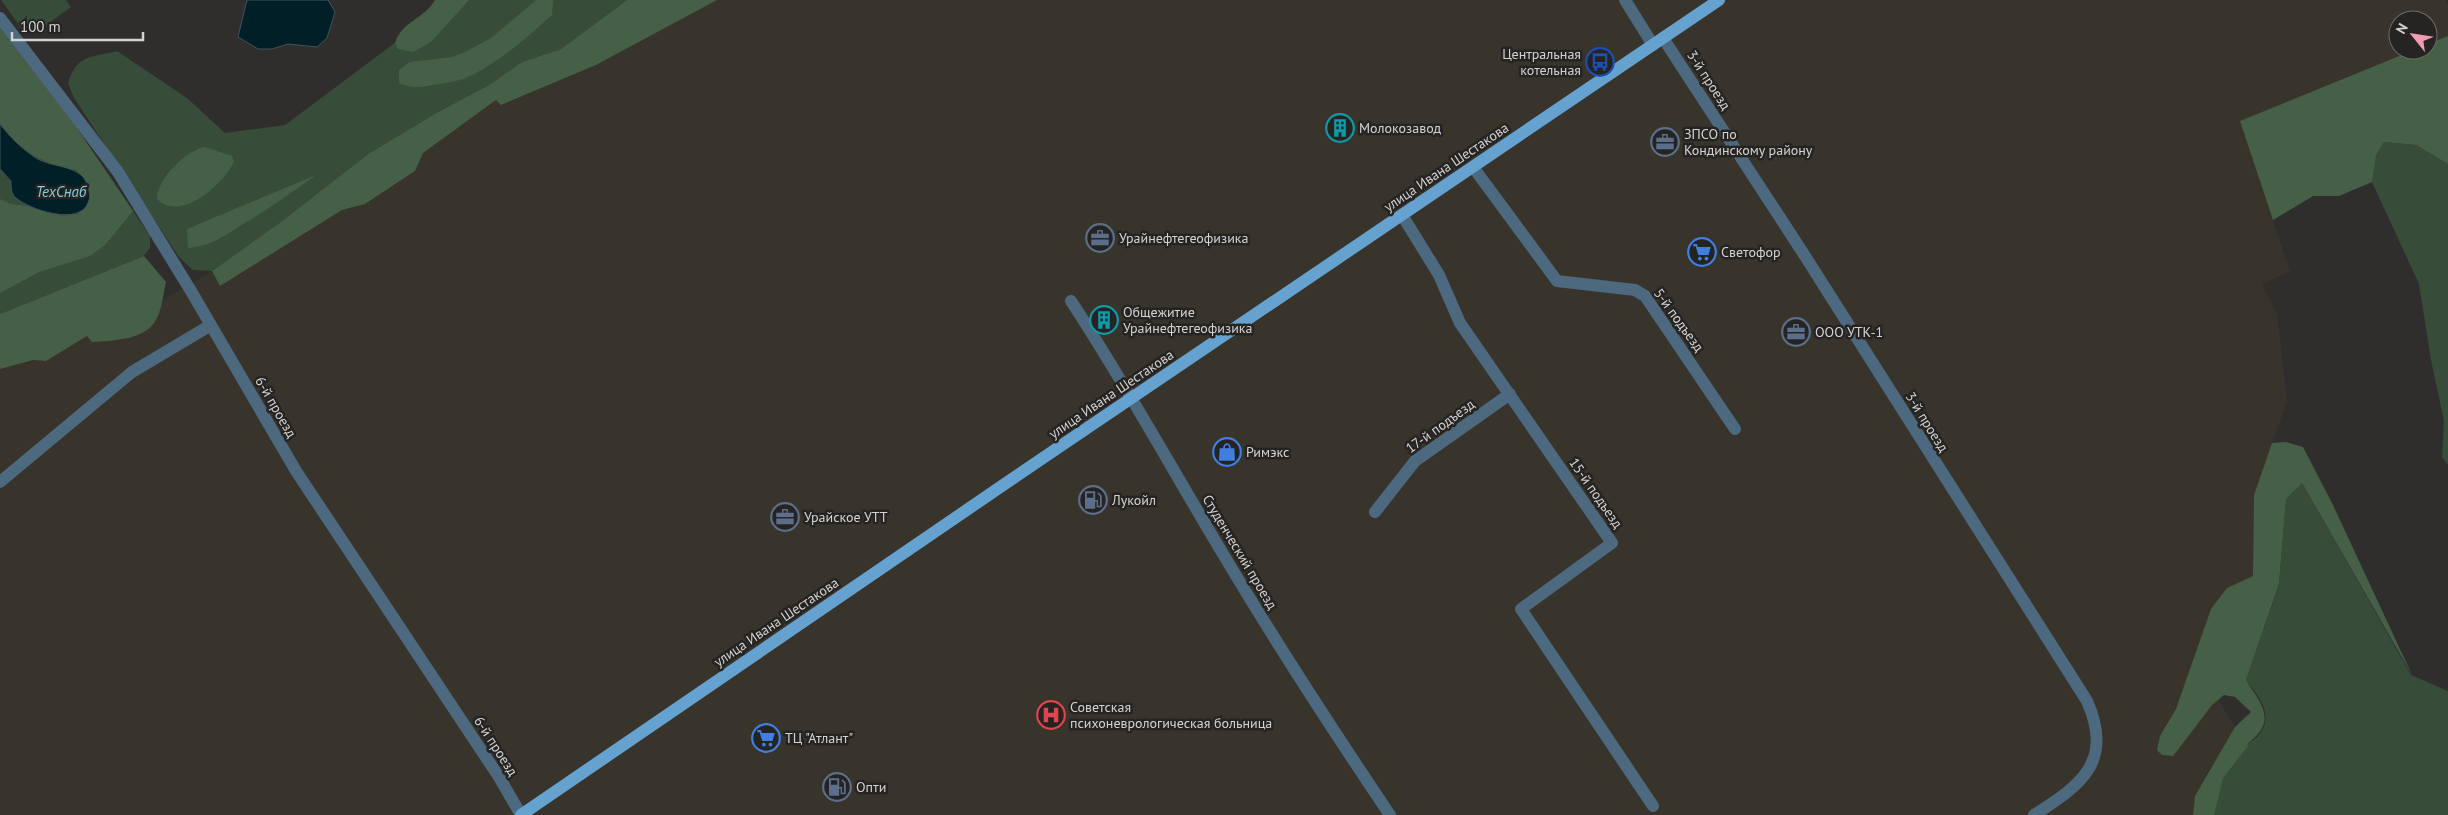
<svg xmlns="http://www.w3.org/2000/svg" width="2448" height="815" font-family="'PT Sans',sans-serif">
  <rect width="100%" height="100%" fill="#2f2e2c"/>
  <!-- built -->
  <path fill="#38342c" d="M717 0H2445L2448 5V36L2428 45V20H2398V50H2416L2261 184 2290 271 2262 284 2277 314 2287 401 2254 495 2253 592 2194 660 2235 727 2195 796 2193 815H0V369L33 360 46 361 87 336 93 342 212 271 220 285 342 210 365 204 415 171 423 153 496 100 502 105 596 65Z"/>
  <!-- green -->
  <path fill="#374c39" d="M1 0H66L71 7 38 31 24 32Z
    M437 0H627L561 49 522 62 489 85 438 112 368 154 282 221 212 271 193 270 179 257 74 98 68 83C77 54 90 58 117 51L187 98 225 133 285 125 408 33Z
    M0 28 74 124 150 236V248L144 256 0 314V169L11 181C10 208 56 216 78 214L0 124Z
    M2384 142 2416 145 2448 164V465L2442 457 2444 421 2431 360 2419 284 2372 182 2374 157Z
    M2302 483 2411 675 2448 691V815H2205C2209 796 2225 765 2238 750 2243 745 2252 742 2257 737 2276 716 2259 697 2246 680L2279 585 2286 499Z"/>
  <!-- forest -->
  <path fill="#466048" d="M435 0H469L431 42 413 52 398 49 395 43C402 21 424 19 435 0Z
    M536 0H553L552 15C526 38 496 66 463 79 454 82 443 83 433 85 420 87 412 89 399 83V70L410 62 452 57 465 52 491 38Z
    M627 0H717L596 65 501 105 496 100 423 153 415 171 365 204 342 210 220 286 212 271 282 221 368 154 438 112 489 85 522 62 561 49Z
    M0 28 74 124 133 211 105 245 90 256 39 272 0 293V199L11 204 35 207 62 216 78 214 77 170C44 165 20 151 0 124Z
    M2448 36V164L2416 145 2384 142 2376 155 2372 182 2339 196H2313L2273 220 2240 121 2414 50H2428V44Z
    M205 147 232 156 234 162C223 184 181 223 157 199 157 179 186 150 205 147Z
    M316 175C293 192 270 208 245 223 225 235 212 246 188 248L187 229Z
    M144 256 166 282C163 295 162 312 154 323 142 340 111 341 92 342L87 336 46 361 33 360 0 369V314Z
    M2286 442 2303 447 2333 505 2412 675 2302 483 2286 499 2279 584 2246 680C2262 705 2278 721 2247 744L2248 746 2223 778 2214 815H2193L2195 796 2235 727 2251 712 2235 697 2224 695 2212 705 2173 756 2162 755 2157 750 2160 736 2176 709 2211 609 2227 588 2253 576 2254 495 2272 443Z"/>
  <!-- water -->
  <path fill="#001f26" stroke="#40555a" d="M247 0H328L335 12 327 38 317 47 288 44 272 49H258L238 37Z
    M0 124C10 137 22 149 36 158 54 169 84 164 88 188 90 194 90 198 88 203 79 226 30 210 16 198 11 194 11 187 11 181L0 169Z"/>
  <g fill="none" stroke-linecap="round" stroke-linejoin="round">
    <!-- minor -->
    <path stroke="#4c697f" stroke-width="12" d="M1625 0 1653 45
      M0 18 118 172 191 291 296 471 499 777 521 815
      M1663 38 1805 256 2087 701C2114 762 2081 785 2034 815
      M1473 167 1557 281 1635 290 1645 296 1735 429
      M1402 215 1439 275 1460 323 1612 543 1521 609 1653 806
      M1071 301C1125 383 1172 469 1223 554 1276 643 1332 729 1390 815
      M0 482 132 372 211 325
      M1375 512 1415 461 1510 394"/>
    <!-- major -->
    <path stroke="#65a2cf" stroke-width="12" d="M521 815 1012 479 1719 0"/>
  </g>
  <!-- icons -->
  <defs>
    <symbol id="bus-ring" viewBox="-11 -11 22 22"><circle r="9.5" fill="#252422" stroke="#1a4fb4" stroke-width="1.5"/><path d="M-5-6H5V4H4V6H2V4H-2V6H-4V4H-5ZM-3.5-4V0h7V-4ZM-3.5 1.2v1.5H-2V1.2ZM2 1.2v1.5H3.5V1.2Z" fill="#1a4fb4"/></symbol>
    <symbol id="building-ring" viewBox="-11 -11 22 22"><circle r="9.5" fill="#252422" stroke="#0f9aa8" stroke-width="1.5"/><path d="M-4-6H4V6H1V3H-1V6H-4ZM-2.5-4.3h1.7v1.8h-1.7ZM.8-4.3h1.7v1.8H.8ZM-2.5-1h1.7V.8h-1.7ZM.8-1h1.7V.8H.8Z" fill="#0f9aa8"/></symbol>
    <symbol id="office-ring" viewBox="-11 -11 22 22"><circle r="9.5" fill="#252422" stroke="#5c6f8a" stroke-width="1.5"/><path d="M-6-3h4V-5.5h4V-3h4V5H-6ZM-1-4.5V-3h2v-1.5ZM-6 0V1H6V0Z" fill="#5c6f8a"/></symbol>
    <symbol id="supermarket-ring" viewBox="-11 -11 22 22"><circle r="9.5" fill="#252422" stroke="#3f7fe0" stroke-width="1.5"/><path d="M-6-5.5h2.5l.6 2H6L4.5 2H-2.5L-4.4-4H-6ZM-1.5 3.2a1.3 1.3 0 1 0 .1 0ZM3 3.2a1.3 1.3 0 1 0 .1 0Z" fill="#3f7fe0"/></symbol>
    <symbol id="shop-ring" viewBox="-11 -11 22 22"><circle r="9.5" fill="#252422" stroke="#3f7fe0" stroke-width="1.5"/><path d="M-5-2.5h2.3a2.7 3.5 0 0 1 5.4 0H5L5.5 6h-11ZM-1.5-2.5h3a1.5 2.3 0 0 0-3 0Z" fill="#3f7fe0"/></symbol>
    <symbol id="fuel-ring" viewBox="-11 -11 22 22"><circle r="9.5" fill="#252422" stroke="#5c6f8a" stroke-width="1.5"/><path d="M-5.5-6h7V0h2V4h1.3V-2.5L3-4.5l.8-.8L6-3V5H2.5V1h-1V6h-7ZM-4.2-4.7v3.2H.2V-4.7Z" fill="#5c6f8a"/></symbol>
    <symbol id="hospital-ring" viewBox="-11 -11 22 22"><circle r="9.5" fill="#252422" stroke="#e0444e" stroke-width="1.5"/><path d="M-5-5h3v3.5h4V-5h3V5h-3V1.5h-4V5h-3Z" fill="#e0444e"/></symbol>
  </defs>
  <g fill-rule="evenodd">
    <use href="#bus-ring" x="1584" y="46" width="32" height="32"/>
    <use href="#building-ring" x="1324" y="112" width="32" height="32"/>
    <use href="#office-ring" x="1649" y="126" width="32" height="32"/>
    <use href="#office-ring" x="1084" y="222" width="32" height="32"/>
    <use href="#supermarket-ring" x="1686" y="236" width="32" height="32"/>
    <use href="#building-ring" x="1088" y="304" width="32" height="32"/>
    <use href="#office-ring" x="1780" y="316" width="32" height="32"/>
    <use href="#shop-ring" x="1211" y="436" width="32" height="32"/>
    <use href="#fuel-ring" x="1077" y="484" width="32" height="32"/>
    <use href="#office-ring" x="769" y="501" width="32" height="32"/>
    <use href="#hospital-ring" x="1035" y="699" width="32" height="32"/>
    <use href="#supermarket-ring" x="750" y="722" width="32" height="32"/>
    <use href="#fuel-ring" x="821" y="771" width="32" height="32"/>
  </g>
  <g text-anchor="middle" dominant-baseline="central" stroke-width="5" stroke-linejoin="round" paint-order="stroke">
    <!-- poi labels -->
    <g font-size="14" fill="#d4d3d2" stroke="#252422" text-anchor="start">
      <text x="1581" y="54" text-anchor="end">Центральная<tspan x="1581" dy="16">котельная</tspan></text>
      <text x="1359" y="128">Молокозавод</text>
      <text x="1684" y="134">ЗПСО по<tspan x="1684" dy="16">Кондинскому району</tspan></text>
      <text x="1119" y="238">Урайнефтегеофизика</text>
      <text x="1721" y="252">Светофор</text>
      <text x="1123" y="312">Общежитие<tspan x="1123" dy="16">Урайнефтегеофизика</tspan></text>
      <text x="1815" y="332">ООО УТК-1</text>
      <text x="1246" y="452">Римэкс</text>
      <text x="1112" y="500">Лукойл</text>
      <text x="804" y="517">Урайское УТТ</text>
      <text x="1070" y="707">Советская<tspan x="1070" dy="16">психоневрологическая больница</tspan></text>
      <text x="785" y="738">ТЦ "Атлант"</text>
      <text x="856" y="787">Опти</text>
    </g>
    <!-- street labels -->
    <g font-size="14" fill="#d4d3d2" stroke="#252422">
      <text transform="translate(1709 80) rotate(57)">3-й проезд</text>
      <text transform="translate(1446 167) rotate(-34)">улица Ивана Шестакова</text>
      <text transform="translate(1679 320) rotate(54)">5-й подъезд</text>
      <text transform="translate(1111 394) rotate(-34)">улица Ивана Шестакова</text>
      <text transform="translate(276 407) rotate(60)">6-й проезд</text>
      <text transform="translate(1927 422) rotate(58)">3-й проезд</text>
      <text transform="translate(1440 426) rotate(-36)">17-й подъезд</text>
      <text transform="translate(1596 493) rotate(55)">15-й подъезд</text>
      <text transform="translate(1240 552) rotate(59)">Студенческий проезд</text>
      <text transform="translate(776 622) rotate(-34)">улица Ивана Шестакова</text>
      <text transform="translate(496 746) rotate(57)">6-й проезд</text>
    </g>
    <!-- water labels -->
    <g font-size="15" font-style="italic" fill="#81ccdf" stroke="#252422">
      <text x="61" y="191">ТехСнаб</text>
    </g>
  </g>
  <!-- north arrow -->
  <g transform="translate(2413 35) rotate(300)"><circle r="24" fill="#252422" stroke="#6b6a68"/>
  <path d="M0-4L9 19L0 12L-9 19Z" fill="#f19ab1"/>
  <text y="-8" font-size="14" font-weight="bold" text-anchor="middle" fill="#d4d3d2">N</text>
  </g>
  <!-- scale -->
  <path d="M12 32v8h131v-8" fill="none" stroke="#d4d3d2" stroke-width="2.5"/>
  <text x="20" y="32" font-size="15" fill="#d4d3d2" stroke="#252422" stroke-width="4" paint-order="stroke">100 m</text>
</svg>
